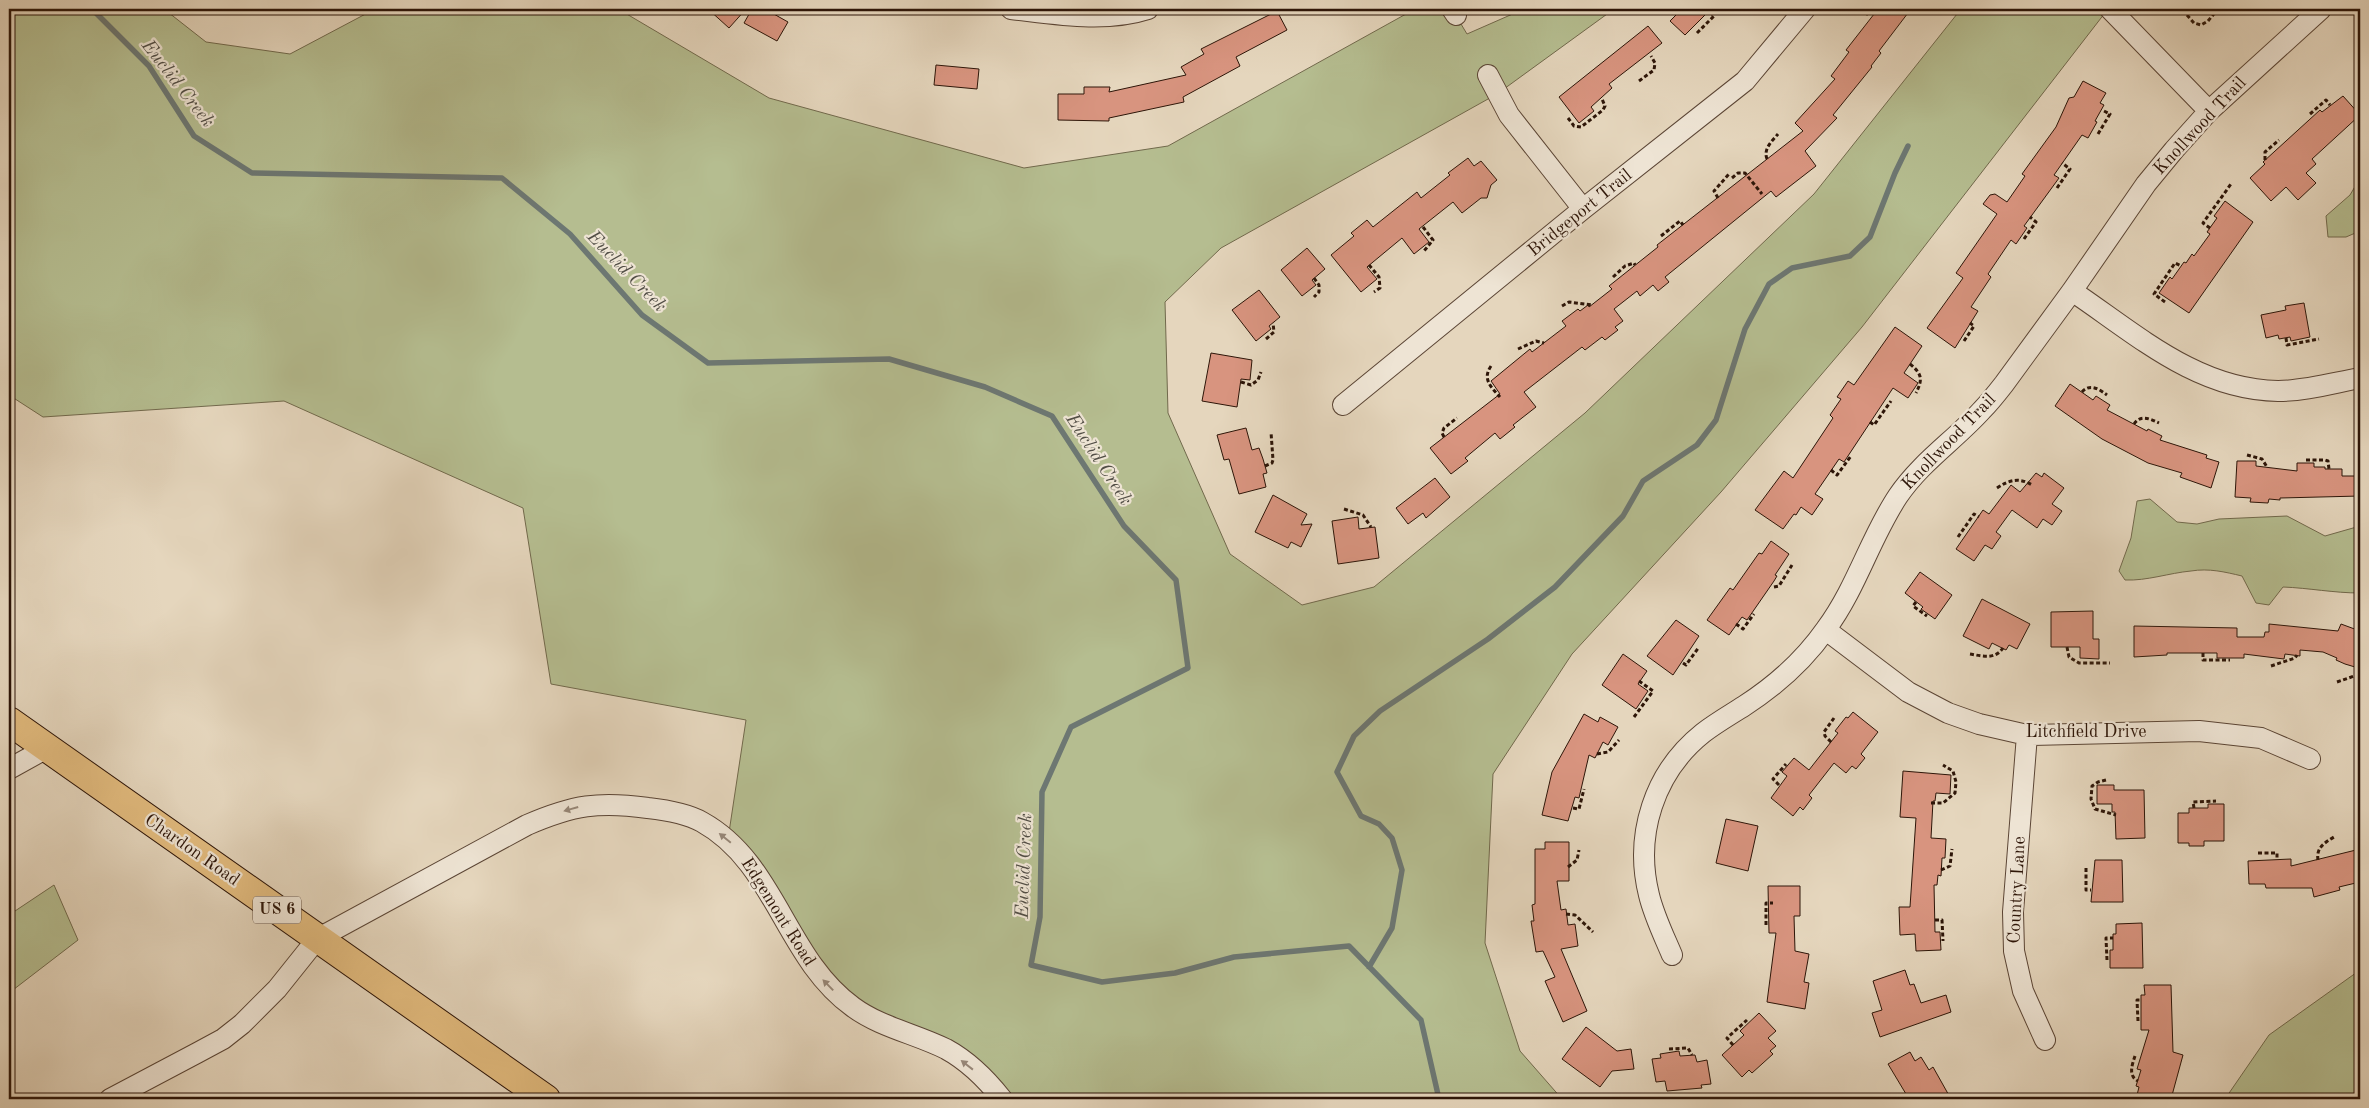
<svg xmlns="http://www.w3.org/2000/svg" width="2369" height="1108" font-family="'Old Standard TT',serif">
  <rect width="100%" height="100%" fill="#e5d6bd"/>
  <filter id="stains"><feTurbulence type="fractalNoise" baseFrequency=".004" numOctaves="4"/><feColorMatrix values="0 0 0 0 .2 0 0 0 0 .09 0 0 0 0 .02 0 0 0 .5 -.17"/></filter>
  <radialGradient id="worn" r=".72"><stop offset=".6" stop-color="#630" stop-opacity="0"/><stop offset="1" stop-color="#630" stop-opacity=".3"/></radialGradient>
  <!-- green -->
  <path fill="#b5bd90" stroke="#71694c" d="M9 9H164L206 42 290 54 375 9H623L625 13 769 98 1024 168 1168 146 1415 9H1452L1467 34 1524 9H1614L1497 94 1221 248 1165 302 1168 413 1230 554 1302 605 1374 587 1585 413 1814 194 1961 9H2108L1862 327 1721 492 1572 654 1493 774 1485 943 1520 1051 1562 1099H1002L988 1083 853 1008 728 839 746 720 551 684 523 508 284 401 43 417 9 395Z
    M2360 178V231L2346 237H2328L2326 216 2350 195Z
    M2150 499 2177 522 2197 524 2219 519 2287 516 2325 536 2360 526V593C2334 593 2309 588 2283 587L2269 605 2256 603 2242 576C2225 572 2209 568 2191 571 2169 573 2147 581 2125 580L2119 571 2131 538 2137 501Z
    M54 885 78 940 9 993V915Z
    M2360 970V1099H2225L2269 1035Z"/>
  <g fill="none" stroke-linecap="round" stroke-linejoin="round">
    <!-- stream -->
    <path stroke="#6d7772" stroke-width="5.5" d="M92 9 149 66 194 136 252 173 502 178 570 234 642 315 708 363 889 359 985 387 1052 416 1124 526 1176 580 1188 668 1071 727 1042 792 1040 917 1031 965 1102 982 1175 973 1234 957 1349 946 1421 1020 1439 1099
      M1369 967 1392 928 1402 870 1392 838 1379 824 1361 816 1337 772 1354 736 1380 711 1488 639 1555 587 1623 516 1643 481 1697 445 1716 420 1745 329 1769 284 1792 268 1850 256 1870 237 1895 173 1908 146"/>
  </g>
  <!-- building -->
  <path fill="#d8947f" stroke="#2d1508" d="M708 9H746L729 28Z
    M752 9H765L788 22 777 41 744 23Z
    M1682 9H1711L1685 35 1670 21Z
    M1878 9H1911L1879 51 1881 53 1871 66 1872 67 1833 115 1837 118 1805 151 1816 166 1776 197 1771 191 1665 277 1669 282 1658 291 1653 285 1640 296 1637 291 1614 309 1623 321 1615 327 1618 330 1605 340 1602 337 1585 350 1582 347 1524 392 1536 407 1513 425 1515 427 1500 439 1495 433 1465 458 1468 461 1451 474 1430 448 1500 394 1491 381 1530 349 1532 352 1566 326 1562 321 1578 309 1580 311 1588 305 1589 307 1612 289 1609 286 1658 247 1657 245 1803 131 1795 123 1835 79 1831 76 1849 52 1846 50Z
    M1277 11 1287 30 1236 57 1240 66 1183 97 1184 102 1109 118V121L1058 120V94H1084V87H1110L1109 92 1186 75 1181 67 1204 54 1201 49Z
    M1648 26 1662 43 1609 84 1612 88 1591 107 1594 111 1579 123 1559 97Z
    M936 65 979 69 977 89 934 85Z
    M2083 81 2106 93 2100 103 2104 105 2095 121 2097 122 2088 138 2082 135 2054 175 2059 178 2024 226 2027 228 2016 244 2011 240 1988 274 1991 277 1971 307 1978 311 1955 348 1927 328 1963 278 1956 273 1997 214 1983 204 1990 195 1995 194 2007 202 2025 176 2022 174 2056 127 2069 98 2074 97Z
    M2343 96 2360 115 2312 159 2316 164 2306 173 2316 183 2298 200 2286 187 2271 201 2250 178 2265 164 2263 162 2320 110 2322 112Z
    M1468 158 1474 166 1481 161 1497 180 1491 185 1487 198H1481L1462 213 1453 202 1419 229 1429 242 1414 254 1402 238 1367 267 1377 279 1361 292 1331 255 1354 236 1351 233 1367 220 1373 227 1417 192 1421 198 1450 175 1448 173Z
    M2225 201 2253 222 2189 313 2159 293 2170 277 2172 279 2184 262 2186 263 2192 254 2194 256 2210 234 2207 232 2217 218 2214 216Z
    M1307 248 1325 269 1312 280 1316 285 1302 296 1281 270Z
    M1259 290 1280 317 1269 326 1271 329 1256 341 1232 310Z
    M2304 303 2310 337 2291 341 2290 337 2279 339 2278 335 2266 338 2261 315 2286 310 2285 306Z
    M1895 327 1922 346 1904 373 1918 383 1908 398 1893 388 1844 462 1839 459 1815 494 1823 499 1812 515 1801 507 1796 515 1794 514 1783 529 1755 510 1784 471 1793 478 1833 418 1830 415 1841 399 1837 397 1848 381 1854 385Z
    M1211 353 1252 360 1250 380 1241 379 1237 407 1202 401Z
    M2070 384 2093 400 2096 396 2110 405 2107 410 2147 431 2148 429 2162 436 2160 440 2207 455 2206 458 2219 462 2211 488 2180 477 2182 473 2148 463 2102 439 2055 406Z
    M1246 428 1252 450 1259 448 1263 459 1267 473 1263 474 1266 487 1239 494 1229 459 1224 460 1217 435Z
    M2237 461H2256V466L2297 471V463H2314V467H2325V469H2342V476H2360V496L2280 498V500L2269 499 2268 503 2250 502 2251 498 2235 497Z
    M2036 473 2042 477 2044 473 2064 488 2052 504 2062 511 2052 525 2043 519 2037 528 2012 510 1996 532 2001 536 1992 549 1985 545 1974 561 1956 549 1983 510 1989 514 2011 485 2020 492Z
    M1435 478 1450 497 1426 518 1423 513 1408 524 1396 508Z
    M1273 495 1307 514 1301 525 1312 524 1301 547 1291 542 1288 548 1255 532Z
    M1358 517 1359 529 1375 527 1379 558 1338 564 1332 521Z
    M1771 541 1789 554 1775 575 1777 576 1774 581 1747 620 1742 617 1729 635 1707 620 1730 588 1733 590 1759 553 1762 554Z
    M1920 572 1952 595 1935 619 1921 609 1923 607 1905 593Z
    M1982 599 2030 624 2017 649 2009 645 2006 650 1992 643 1989 649 1963 636Z
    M2093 611V639H2099V659L2080 658V647H2051V612Z
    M1676 620 1699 636 1673 675 1647 656Z
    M2269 624 2338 631 2341 624 2360 631V666L2356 664 2355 667 2345 664 2336 660 2337 658 2323 652 2300 650V656L2285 654 2284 659 2244 654V658H2217V653H2167V655L2134 657V626L2237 628V637H2264L2265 632H2269Z
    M1623 654 1647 671 1638 684 1648 691 1636 709 1602 685Z
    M1853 712 1878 732 1861 754 1865 758 1856 769 1852 766 1846 773 1834 763 1809 795 1812 798 1803 810 1800 807 1793 816 1771 798 1787 776 1782 772 1794 758 1809 770 1838 733 1835 731 1846 717 1848 718Z
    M1584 714 1598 722 1600 717 1618 727 1608 745 1603 742 1595 758 1589 755 1579 798 1575 797 1568 821 1542 815 1552 772Z
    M1903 771 1951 775 1950 794 1936 793 1935 801H1933L1931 838 1946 839 1945 858H1942L1941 876 1938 875 1937 885H1934L1935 932H1940L1941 950 1916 951 1915 934 1900 935 1899 907H1910L1916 818 1900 817Z
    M2097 785H2114V790H2144L2145 838 2116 839 2115 812H2112V804H2097Z
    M2208 804H2224V841H2204V846H2189V843H2178V813H2189V808H2208Z
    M1726 819 1758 826 1748 871 1716 863Z
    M1545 842H1569V881H1557L1561 910 1566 909 1568 925 1575 924 1578 946 1561 949 1587 1011 1563 1022 1545 981 1555 977 1543 951 1536 952 1531 921H1534L1532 905 1535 904V849H1545Z
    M2356 850 2360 866V882L2339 887 2340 890 2314 897 2312 888H2266L2265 884H2249L2248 861 2291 859V866Z
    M2095 860H2122L2123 902H2091Z
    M1768 886H1800V916H1794L1795 951 1809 954 1804 982 1809 983 1805 1009 1767 1002 1776 933H1769Z
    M2142 923 2143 968H2110V950H2113V934H2116V924Z
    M1905 970 1910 985 1914 984 1921 1003 1946 995 1951 1012 1880 1037 1872 1013 1882 1010 1873 981Z
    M2144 985H2171L2173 1052 2183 1055 2171 1099H2136L2139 1087 2136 1086 2141 1070 2137 1069 2149 1030H2141V995H2145Z
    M1759 1013 1776 1031 1768 1038 1776 1046 1770 1051 1773 1054 1752 1073 1749 1070 1742 1077 1722 1055 1744 1035 1740 1031Z
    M1586 1027 1617 1051 1631 1049 1634 1069 1612 1071 1600 1087 1562 1059Z
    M1679 1051 1680 1056 1695 1055 1697 1062 1707 1060 1711 1084 1701 1085 1702 1088 1667 1091 1665 1081 1656 1082 1652 1059 1661 1058 1660 1054Z
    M1910 1052 1915 1061 1921 1057 1929 1070 1933 1067 1951 1099H1909L1888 1064Z"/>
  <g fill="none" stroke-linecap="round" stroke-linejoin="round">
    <defs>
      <path id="street" d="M1011 9C1055 14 1105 23 1148 9
        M1452 9 1456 15
        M2110 9 2209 111
        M1488 75 1509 115 1583 209
        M2072 291C2136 334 2197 390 2278 391 2305 391 2333 383 2360 378
        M1343 405 1583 209 1745 81 1805 9
        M1826 630 1908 692 1948 713 1979 724 2027 735 2199 731 2261 738 2310 759
        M2027 735 2013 912 2014 951 2023 991 2045 1040
        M9 769 47 748
        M1672 955C1664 936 1654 916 1649 895 1634 835 1654 772 1703 733 1716 723 1730 715 1744 706 1775 686 1805 659 1826 629 1857 587 1870 538 1898 496 1921 462 1955 440 1982 410 1990 402 1997 393 2004 384L2072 291 2146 184 2174 150 2209 111 2321 9
        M110 1099 197 1053 223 1039 242 1024 277 989 317 939 527 825C573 805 599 801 648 808 666 810 686 813 702 822 776 863 785 958 853 1007 880 1027 916 1034 946 1049 968 1061 987 1080 1002 1099"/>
      <path id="primary" d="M9 721 546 1099"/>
    </defs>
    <!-- street casing -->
    <use href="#street" stroke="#5b4535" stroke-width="22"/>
    <!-- primary casing -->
    <use href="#primary" stroke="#2d1508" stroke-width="30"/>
    <!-- path -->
    <path stroke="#2d1508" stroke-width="3" stroke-dasharray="4 2.5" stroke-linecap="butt" d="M1866 15 1870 9
      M2187 15 2194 23 2201 25 2208 21 2218 9
      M1697 33 1714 16 1710 12
      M1639 81 1654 70 1655 63 1651 56
      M2310 114 2326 100 2330 105
      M1568 118 1574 126 1581 127 1603 110 1605 106 1602 99
      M2098 134 2110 114 2102 110
      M1767 159C1763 149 1772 141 1778 134
      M2265 160V152L2279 140
      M1732 178 1738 173H1745L1762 194
      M2057 188 2070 169 2062 163
      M1718 198 1714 191 1729 174
      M1423 227 1433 240 1424 251
      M2210 228 2203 223 2231 184
      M1661 236 1680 221 1683 225
      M2024 239 2036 222 2030 217
      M1369 265 1379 277 1380 288 1374 292
      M1613 277 1625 266 1634 263 1635 265
      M1314 278 1319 285V292L1314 297
      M2165 302 2154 294 2175 263 2181 266
      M1562 306 1569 302 1592 305
      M2286 338 2287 345 2319 339
      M1266 339 1274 332 1273 323
      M1964 341 1974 326 1970 323
      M1518 349 1536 341 1544 343
      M1910 364C1922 374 1923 379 1916 393
      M1491 366C1482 379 1491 387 1500 397
      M1241 382 1251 385 1258 380 1261 372
      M2082 392C2090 383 2099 389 2107 395
      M1870 422 1874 425 1891 401
      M2134 424C2141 414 2150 419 2159 423
      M1444 437 1442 433 1444 428 1457 418
      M2247 455 2262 459 2267 467
      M2306 460H2325L2328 461 2329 469
      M1265 466 1272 463 1273 460 1271 432
      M1831 470 1837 475 1851 456
      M1997 488C2009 480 2019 477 2032 485
      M1344 509 1363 515 1371 527
      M1958 537 1974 514 1979 517
      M1774 587 1779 586 1792 565
      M1916 602 1913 606 1927 616
      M1736 624 1743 629 1754 614
      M2067 647 2069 657 2079 663H2110
      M2203 653V660H2230
      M1970 654C1982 656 1995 660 2003 648
      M1683 663 1686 665 1699 647
      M2271 666 2295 658 2297 655
      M2337 682 2360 674
      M1634 717 1653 691 1639 681
      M1831 742 1825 736 1824 732 1834 718
      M1597 754 1608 752 1619 740
      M2106 780 2098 782 2092 786 2091 799 2095 809 2116 815
      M1779 785 1773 779 1786 764
      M1931 803H1943L1955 793 1956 782 1953 771 1943 765
      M1573 808 1579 809 1584 789
      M2194 808 2193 802 2216 801
      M2258 853H2277V859
      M2318 860C2316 848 2324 843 2334 837
      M1568 867 1577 860 1579 850
      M2086 868V890H2091
      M1941 870 1950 866 1952 849
      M1566 914 1575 915 1593 932
      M1935 920H1942L1943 941
      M1766 925V903H1773
      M2107 960 2106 938H2113
      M2138 1021 2137 1000H2141
      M1733 1045 1727 1038 1747 1020
      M1669 1049 1688 1048 1692 1055
      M2135 1056C2132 1065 2128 1076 2138 1081"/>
    <!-- street -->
    <use href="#street" stroke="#eee4d4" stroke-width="20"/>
    <!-- primary -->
    <use href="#primary" stroke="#e2bb7e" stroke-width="28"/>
  </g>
  <!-- one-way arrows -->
  <defs><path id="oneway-solid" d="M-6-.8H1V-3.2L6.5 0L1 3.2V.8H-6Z" transform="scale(1.25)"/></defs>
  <g fill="#978778">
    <use href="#oneway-solid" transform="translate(571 809) rotate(164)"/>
    <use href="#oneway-solid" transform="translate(725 838) rotate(-141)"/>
    <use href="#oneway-solid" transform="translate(828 985) rotate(-134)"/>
    <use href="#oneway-solid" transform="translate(967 1065) rotate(-142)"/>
  </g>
  <g text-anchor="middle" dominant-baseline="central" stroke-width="4.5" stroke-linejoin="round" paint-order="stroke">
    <!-- shield labels -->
    <rect fill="#eee4d4" stroke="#675345" stroke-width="1" x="253" y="896.5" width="48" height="27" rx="4"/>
    <g font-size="16" font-weight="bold" fill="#2d1508">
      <text x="277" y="910">US 6</text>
    </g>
    <!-- street labels -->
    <g font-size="18" fill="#2d1508" stroke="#eee4d4">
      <text transform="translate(2200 126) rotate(-47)">Knollwood Trail</text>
      <text transform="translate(1580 213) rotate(-39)">Bridgeport Trail</text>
      <text transform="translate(1949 442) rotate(-46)">Knollwood Trail</text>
      <text x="2086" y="732">Litchfield Drive</text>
      <text transform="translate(192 850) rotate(35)">Chardon Road</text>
      <text transform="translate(2017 890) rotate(-87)">Country Lane</text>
      <text transform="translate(778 912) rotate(58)">Edgemont Road</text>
    </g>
    <!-- water labels -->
    <g font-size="19" font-style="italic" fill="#524e46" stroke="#eee4d4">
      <text transform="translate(177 84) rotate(52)">Euclid Creek</text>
      <text transform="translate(626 272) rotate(46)">Euclid Creek</text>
      <text transform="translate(1098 460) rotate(57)">Euclid Creek</text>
      <text transform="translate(1025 866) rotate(-88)">Euclid Creek</text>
    </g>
  </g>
  <!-- margin -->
  <rect width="2369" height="1108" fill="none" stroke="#e5d6bd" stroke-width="30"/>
  <rect x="10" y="10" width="2349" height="1088" fill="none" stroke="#2d1508" stroke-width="2.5"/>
  <rect x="15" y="15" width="2339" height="1078" fill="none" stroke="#2d1508"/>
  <rect width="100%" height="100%" filter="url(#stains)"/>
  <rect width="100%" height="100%" fill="url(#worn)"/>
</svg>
